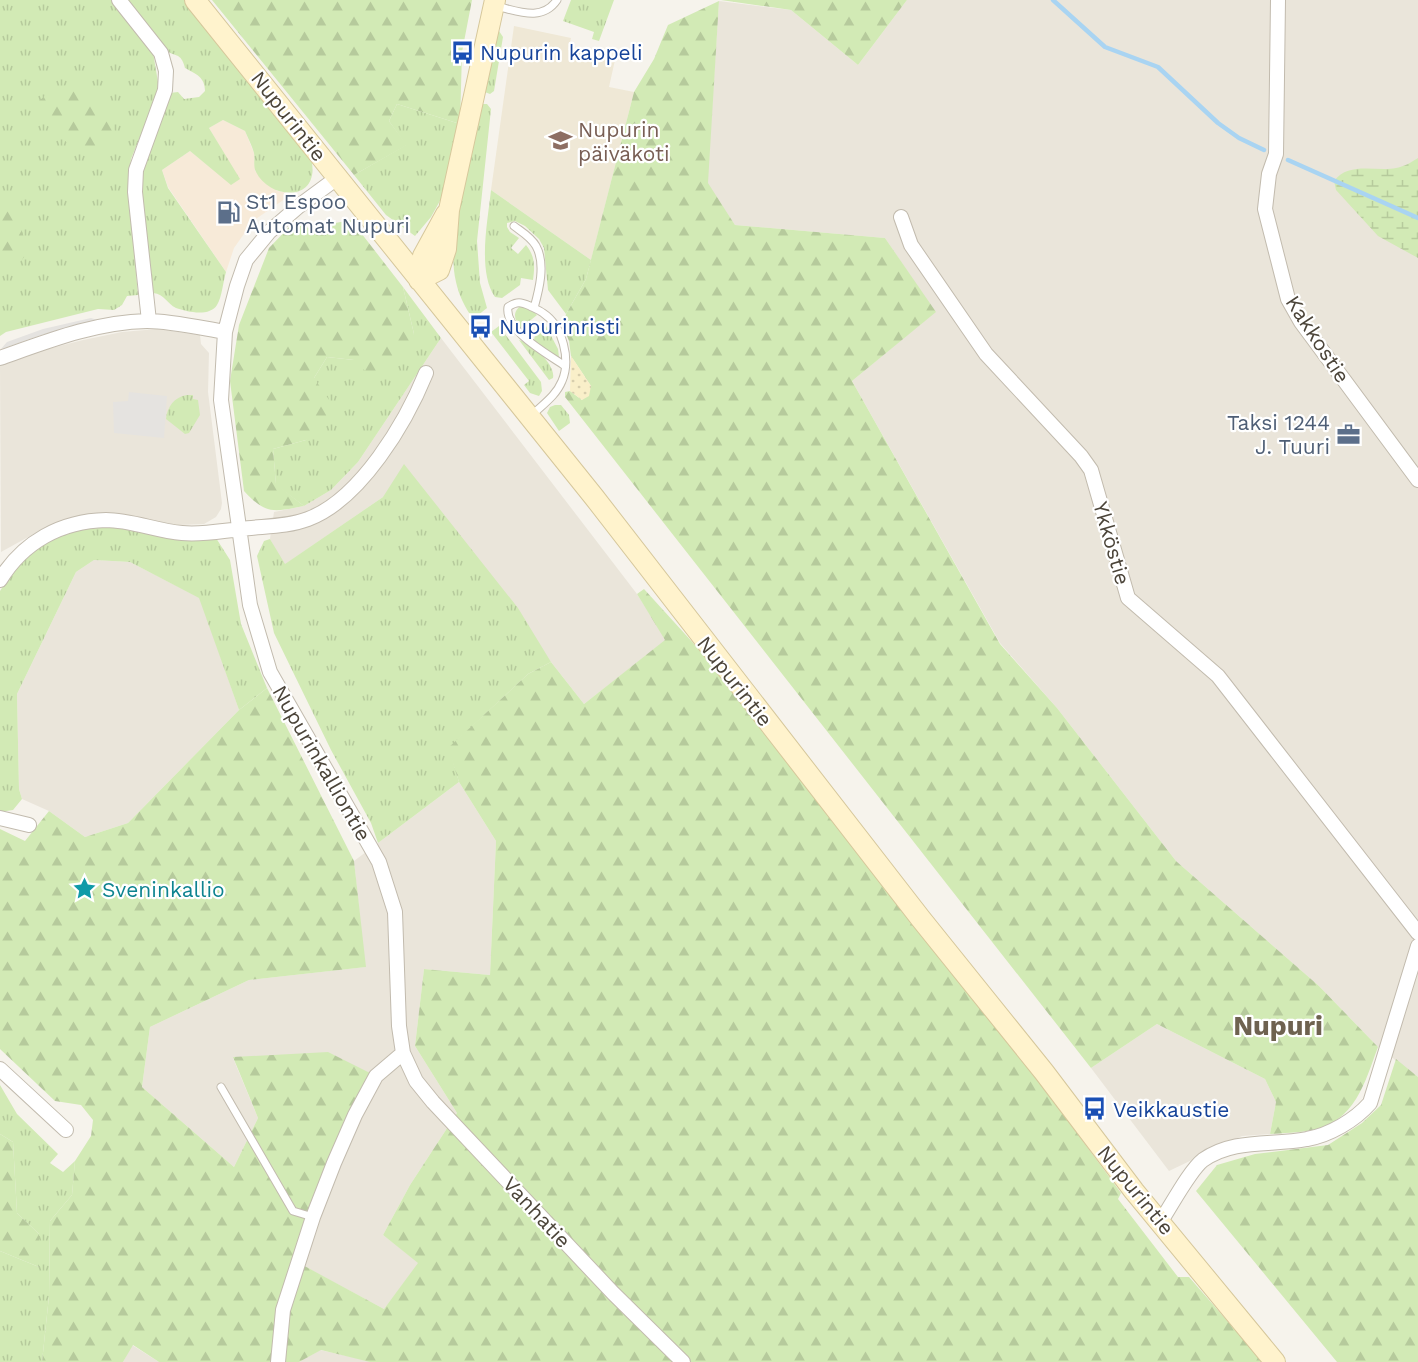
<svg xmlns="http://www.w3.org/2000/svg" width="1418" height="1362" font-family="'Work Sans',sans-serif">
  <defs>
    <pattern id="grass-tufts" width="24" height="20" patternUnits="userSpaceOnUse" patternTransform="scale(1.5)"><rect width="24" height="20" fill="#d2eab5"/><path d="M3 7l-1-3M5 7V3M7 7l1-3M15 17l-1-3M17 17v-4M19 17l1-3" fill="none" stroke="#b6ca9c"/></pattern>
    <pattern id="forest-firs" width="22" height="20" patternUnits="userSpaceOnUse" patternTransform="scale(1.5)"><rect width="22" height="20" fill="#d2eab5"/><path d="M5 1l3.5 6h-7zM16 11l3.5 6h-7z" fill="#b6ca9c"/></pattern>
    <pattern id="wetland-marsh" width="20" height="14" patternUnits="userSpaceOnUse" patternTransform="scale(1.5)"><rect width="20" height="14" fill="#d2eab5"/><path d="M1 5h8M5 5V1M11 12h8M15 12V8" fill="none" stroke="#b6ca9c"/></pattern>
    <pattern id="sand-dots" width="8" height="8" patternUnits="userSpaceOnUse" patternTransform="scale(1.5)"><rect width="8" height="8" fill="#f9efc9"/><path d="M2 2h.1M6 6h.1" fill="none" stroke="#d7cead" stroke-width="1.8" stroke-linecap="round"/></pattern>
  </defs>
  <rect width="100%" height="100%" fill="#f6f3ec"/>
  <!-- residential -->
  <path fill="#eae5da" d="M907 0H1418V1077L1378 1047 1319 986 1176 861 1057 708 1000 643 852 381 935 312 885 238 735 225 707 183 719 1 791 10 858 65Z
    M157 329 200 335 201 344 209 353 208 392 222 503 221 509 216 517 204 524 178 525 108 515 75 519 39 531 1 552 0 365 40 351 83 340 122 332Z
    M441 338 637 594 666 640 584 704 551 662 383 497 284 565 270 539 274 512 304 506 331 490 358 462Z
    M94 560 130 562 200 598 239 710 128 823 85 837 49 811 22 799 19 789 17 694 76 572Z
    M459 782 496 841 490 975 424 969 415 1046 457 1113 410 1185 383 1235 419 1263 384 1309 298 1263 313 1217 233 1058 258 1118 234 1167 142 1087 150 1027 249 980 365 967 354 861Z
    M1157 1024 1265 1079 1276 1102 1270 1134 1242 1136 1169 1171 1091 1068Z
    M132 1345 159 1362H123Z
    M320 1350 370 1361V1362H299Z"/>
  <!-- commercial -->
  <path fill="#f7ead8" d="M223 120 245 131 254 153 255 171 277 191 292 194 253 221 234 248 226 272 168 187 162 170 190 151 231 184 239 179 209 128Z"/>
  <!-- education -->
  <path fill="#efe8d6" d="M514 26 571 38 568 50 615 60 609 87 634 92 591 260 491 190Z"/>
  <!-- grass -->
  <path fill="url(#grass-tufts)" d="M0 0H111L153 52 158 82 157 95 131 159 128 182 138 295 127 296 122 305 114 310 98 309 6 332 0 336Z
    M125 0H185L223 46 312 163C318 202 270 200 256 172 253 167 255 159 254 153 252 146 248 138 245 131L223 120 209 128 240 179 231 185 190 151 162 170 168 188 226 272C223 282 222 297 217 305 210 317 187 312 176 308 167 304 165 294 153 293L141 191V173L170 93 178 92 184 99 199 97 205 91C205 77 196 74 185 68 181 51 174 58 165 49 150 35 138 16 125 0Z
    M571 0H614L599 41 592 39 594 32 563 21Z
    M499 31 503 37 494 91 490 94 482 91 496 32Z
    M397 104 460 124 441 199 431 217 415 236 386 215 354 175 406 145 389 121Z
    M481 104H487L491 109 477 241 480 283 487 308 473 319C465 307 459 296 456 282 445 238 471 150 481 104Z
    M491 190 591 260 586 279 566 314 548 290 544 248 539 239 525 226 515 221 507 223V227L510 232 519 238 511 248 518 254 526 245C535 256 535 266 533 280L521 278 520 285 502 298 495 297C477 271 488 220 491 190Z
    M403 287 441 338 358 462 331 490 304 506 276 485 273 449 306 440 314 378 327 357 354 360 414 334Z
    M523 306 531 309 537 315 521 328C515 321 512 314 519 307Z
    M499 326 541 382 542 391 539 396 530 393 524 385 529 381 491 332Z
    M546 326 558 349 559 357 555 358 534 340 535 335Z
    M519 340C531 343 556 364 553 378L549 380Z
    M187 395H193V399L198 400 200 415 189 433 185 434 166 419C167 407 174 397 187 395Z
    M555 405H561L569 415 570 423 559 431 547 413 550 407Z
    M404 464 518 608 551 662 528 674 449 748 459 782 378 843 371 823 331 750 274 633 257 556 264 541 270 539 285 564 383 497Z
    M118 528 178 539 216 538 230 560 241 624 267 688 239 710 199 598 130 562 94 560 76 572 17 694 19 789 22 799 13 810 0 812V591C14 568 32 547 57 535 75 527 99 528 118 528Z
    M0 1085 17 1114 58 1154 50 1163 63 1172 75 1161 72 1195 50 1221 49 1296 42 1362H0V1251L39 1267V1234L17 1213 13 1142 0 1134Z"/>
  <!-- forest -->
  <path fill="url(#forest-firs)" d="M212 0H472L462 52 460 124 397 104 389 121 407 145 354 175Z
    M721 0H907L858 65 791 10Z
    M719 1 708 183 735 225 885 238 936 312 852 381 1000 644 1057 708 1176 861 1319 986 1378 1047C1365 1082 1355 1122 1312 1130 1298 1133 1283 1133 1270 1134L1276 1102 1265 1079 1157 1024 1091 1068 565 397V392L570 391 582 400 591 386 571 356 569 341 563 326 566 314 586 279 634 92 654 59 668 25Z
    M71 84 94 94 108 114 118 139 105 149 78 152 41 120 39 101 53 89Z
    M0 193 12 197 28 252 21 261 0 265Z
    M351 220 403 287 414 334 400 365 373 379 354 360 327 357 314 378 334 407 306 440 273 449 276 484 304 506C274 512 266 515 244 491L230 381 239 325 269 248 293 223 309 228Z
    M644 589 715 667 1018 1053 1121 1193 1118 1199 1178 1277H1189L1263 1362H370L321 1350 299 1362H159L133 1345 123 1362H42L49 1296 50 1221 72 1195 75 1161 91 1136 93 1120 81 1105 55 1101 0 1049V829L25 841 49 811 85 837 128 823 239 710 267 688 354 861 366 967 249 980 150 1027 142 1087 234 1167 258 1118 233 1057 328 1052 376 1076 299 1263 384 1309 418 1263 383 1235 410 1185 457 1113 415 1046 424 969 490 975 496 841 459 782 448 748 528 674 551 662 584 704 665 640 637 594Z
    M1396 1059 1418 1077V1362H1337L1196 1191 1217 1165 1255 1154 1328 1145 1362 1123 1381 1105Z
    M0 1134 13 1142 17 1213 39 1234V1267L0 1251Z"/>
  <!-- wetland -->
  <path fill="url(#wetland-marsh)" d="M1418 158V258L1378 236 1336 190 1334 181C1349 161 1376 172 1396 168 1403 167 1412 162 1418 158Z"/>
  <!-- sand -->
  <path fill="url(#sand-dots)" d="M571 356 591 386 589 396 582 400 570 391Z"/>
  <!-- parking -->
  <path fill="#e5e3e0" d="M91 318 101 321 41 335 1 349 7 342 43 329Z
    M129 392 167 396 164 438 114 433 113 402 128 401Z"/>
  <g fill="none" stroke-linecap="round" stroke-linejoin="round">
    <!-- stream -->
    <path stroke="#a9d4f2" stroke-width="4.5" d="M1053 0 1105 47 1158 67 1218 123 1239 138 1264 150
      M1288 160 1418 218"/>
    <defs>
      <path id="lane" d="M496 6C518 11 542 22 557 0
        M514 226C522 232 531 237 536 246 546 264 539 290 534 308
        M531 416C542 405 556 396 562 381 571 360 563 326 543 313 539 310 534 308 530 306 521 302 517 301 508 307 504 331 548 354 565 366
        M221 1087 293 1211 313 1217"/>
      <path id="street" d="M119 0 161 53 166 71 165 90 136 170 135 192 149 321
        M1278 0 1276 154 1269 174 1265 209 1288 299 1301 322 1418 480
        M901 217 911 245 986 354 1081 456 1091 470 1128 598 1218 676 1418 933
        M0 358C48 341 96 322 147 321 171 321 201 328 225 332
        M0 580C23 542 61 521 106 520 131 520 157 531 182 533 202 535 221 531 241 529 263 526 287 527 308 519 361 499 406 422 426 373
        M0 818 29 825
        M403 1053 416 1081 433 1102 613 1293 683 1362
        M0 1069 66 1130
        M1161 1221C1171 1206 1190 1170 1203 1160 1234 1138 1272 1146 1307 1139 1330 1135 1355 1120 1370 1103L1418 946
        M278 1362 283 1310 313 1217 334 1163 355 1115 376 1076 403 1053 399 1026 395 912 379 862 270 672 250 605 221 400 225 332 237 286 246 260 269 232 299 206 337 178"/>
      <path id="secondary" d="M195 0 594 497 921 919 1044 1072 1134 1191 1275 1362
        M419 280 439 270 446 249 449 210 495 0
        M419 280 423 256 446 214"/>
    </defs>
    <!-- lane casing -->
    <use href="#lane" stroke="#c2bbae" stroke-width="9"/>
    <!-- street casing -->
    <use href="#street" stroke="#c2bbae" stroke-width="16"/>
    <!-- secondary casing -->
    <use href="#secondary" stroke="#d6c79b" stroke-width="22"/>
    <!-- lane -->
    <use href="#lane" stroke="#fff" stroke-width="7"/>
    <!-- street -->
    <use href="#street" stroke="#fff" stroke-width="14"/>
    <!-- secondary -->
    <use href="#secondary" stroke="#fff3cd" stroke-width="20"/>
  </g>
  <!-- icons -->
  <defs>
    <symbol id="bus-bare" viewBox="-9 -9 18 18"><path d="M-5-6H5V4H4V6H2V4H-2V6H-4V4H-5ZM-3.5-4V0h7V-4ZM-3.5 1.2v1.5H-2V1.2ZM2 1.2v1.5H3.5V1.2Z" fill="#1a4fb4" stroke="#fff" stroke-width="2.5" paint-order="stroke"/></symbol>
    <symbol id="school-bare" viewBox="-9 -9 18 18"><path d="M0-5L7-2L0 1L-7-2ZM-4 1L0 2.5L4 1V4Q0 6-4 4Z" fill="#8d6e63" stroke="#fff" stroke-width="2.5" paint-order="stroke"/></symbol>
    <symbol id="fuel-bare" viewBox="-9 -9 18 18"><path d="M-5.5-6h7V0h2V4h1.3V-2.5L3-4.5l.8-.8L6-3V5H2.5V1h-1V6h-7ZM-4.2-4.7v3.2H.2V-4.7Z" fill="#5c6f8a" stroke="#fff" stroke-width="2.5" paint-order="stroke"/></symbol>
    <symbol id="office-bare" viewBox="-9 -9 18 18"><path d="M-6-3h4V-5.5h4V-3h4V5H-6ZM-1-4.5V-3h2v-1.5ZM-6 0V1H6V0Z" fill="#5c6f8a" stroke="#fff" stroke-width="2.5" paint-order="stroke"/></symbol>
    <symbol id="sight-bare" viewBox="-9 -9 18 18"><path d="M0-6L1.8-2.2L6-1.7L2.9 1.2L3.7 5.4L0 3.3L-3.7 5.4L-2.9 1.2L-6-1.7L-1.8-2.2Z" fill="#0f9aa8" stroke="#fff" stroke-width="2.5" paint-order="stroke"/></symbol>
  </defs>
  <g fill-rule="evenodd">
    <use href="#bus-bare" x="446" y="36" width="33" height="33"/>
    <use href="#school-bare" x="544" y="124" width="33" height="33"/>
    <use href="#fuel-bare" x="212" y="196" width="33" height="33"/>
    <use href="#bus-bare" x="464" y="310" width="33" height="33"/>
    <use href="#office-bare" x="1332" y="418" width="33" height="33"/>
    <use href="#sight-bare" x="68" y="872" width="33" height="33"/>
    <use href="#bus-bare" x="1078" y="1092" width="33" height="33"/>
  </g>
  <g text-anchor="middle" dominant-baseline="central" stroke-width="4.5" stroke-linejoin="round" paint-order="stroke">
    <!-- transit labels -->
    <g font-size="21" fill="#164399" stroke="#fff" text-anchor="start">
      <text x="480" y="52">Nupurin kappeli</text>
      <text x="499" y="326">Nupurinristi</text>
      <text x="1113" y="1109">Veikkaustie</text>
    </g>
    <!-- street labels -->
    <g font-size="21" fill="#4b4439" stroke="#fff">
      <text transform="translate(289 116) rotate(52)">Nupurintie</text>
      <text transform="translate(1318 339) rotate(57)">Kakkostie</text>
      <text transform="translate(1112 543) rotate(74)">Ykköstie</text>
      <text transform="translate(735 681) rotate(52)">Nupurintie</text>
      <text transform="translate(322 763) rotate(60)">Nupurinkalliontie</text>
      <text transform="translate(1136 1190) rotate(51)">Nupurintie</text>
      <text transform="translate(537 1212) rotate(47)">Vanhatie</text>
    </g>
    <!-- education labels -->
    <g font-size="21" fill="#785e54" stroke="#fff" text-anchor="start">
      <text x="578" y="129">Nupurin<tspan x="578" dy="24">päiväkoti</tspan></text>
    </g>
    <!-- service labels -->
    <g font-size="21" fill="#4e5e75" stroke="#fff" text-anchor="start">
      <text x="246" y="201">St1 Espoo<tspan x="246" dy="24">Automat Nupuri</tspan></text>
      <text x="1330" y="422" text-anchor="end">Taksi 1244<tspan x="1330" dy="24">J. Tuuri</tspan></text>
    </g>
    <!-- culture labels -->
    <g font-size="21" fill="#0d838f" stroke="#fff" text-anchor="start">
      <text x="102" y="889">Sveninkallio</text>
    </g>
    <!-- district labels -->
    <g font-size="27" font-weight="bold" fill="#6e6250" stroke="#fff">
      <text x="1278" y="1026">Nupuri</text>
    </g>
  </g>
</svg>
